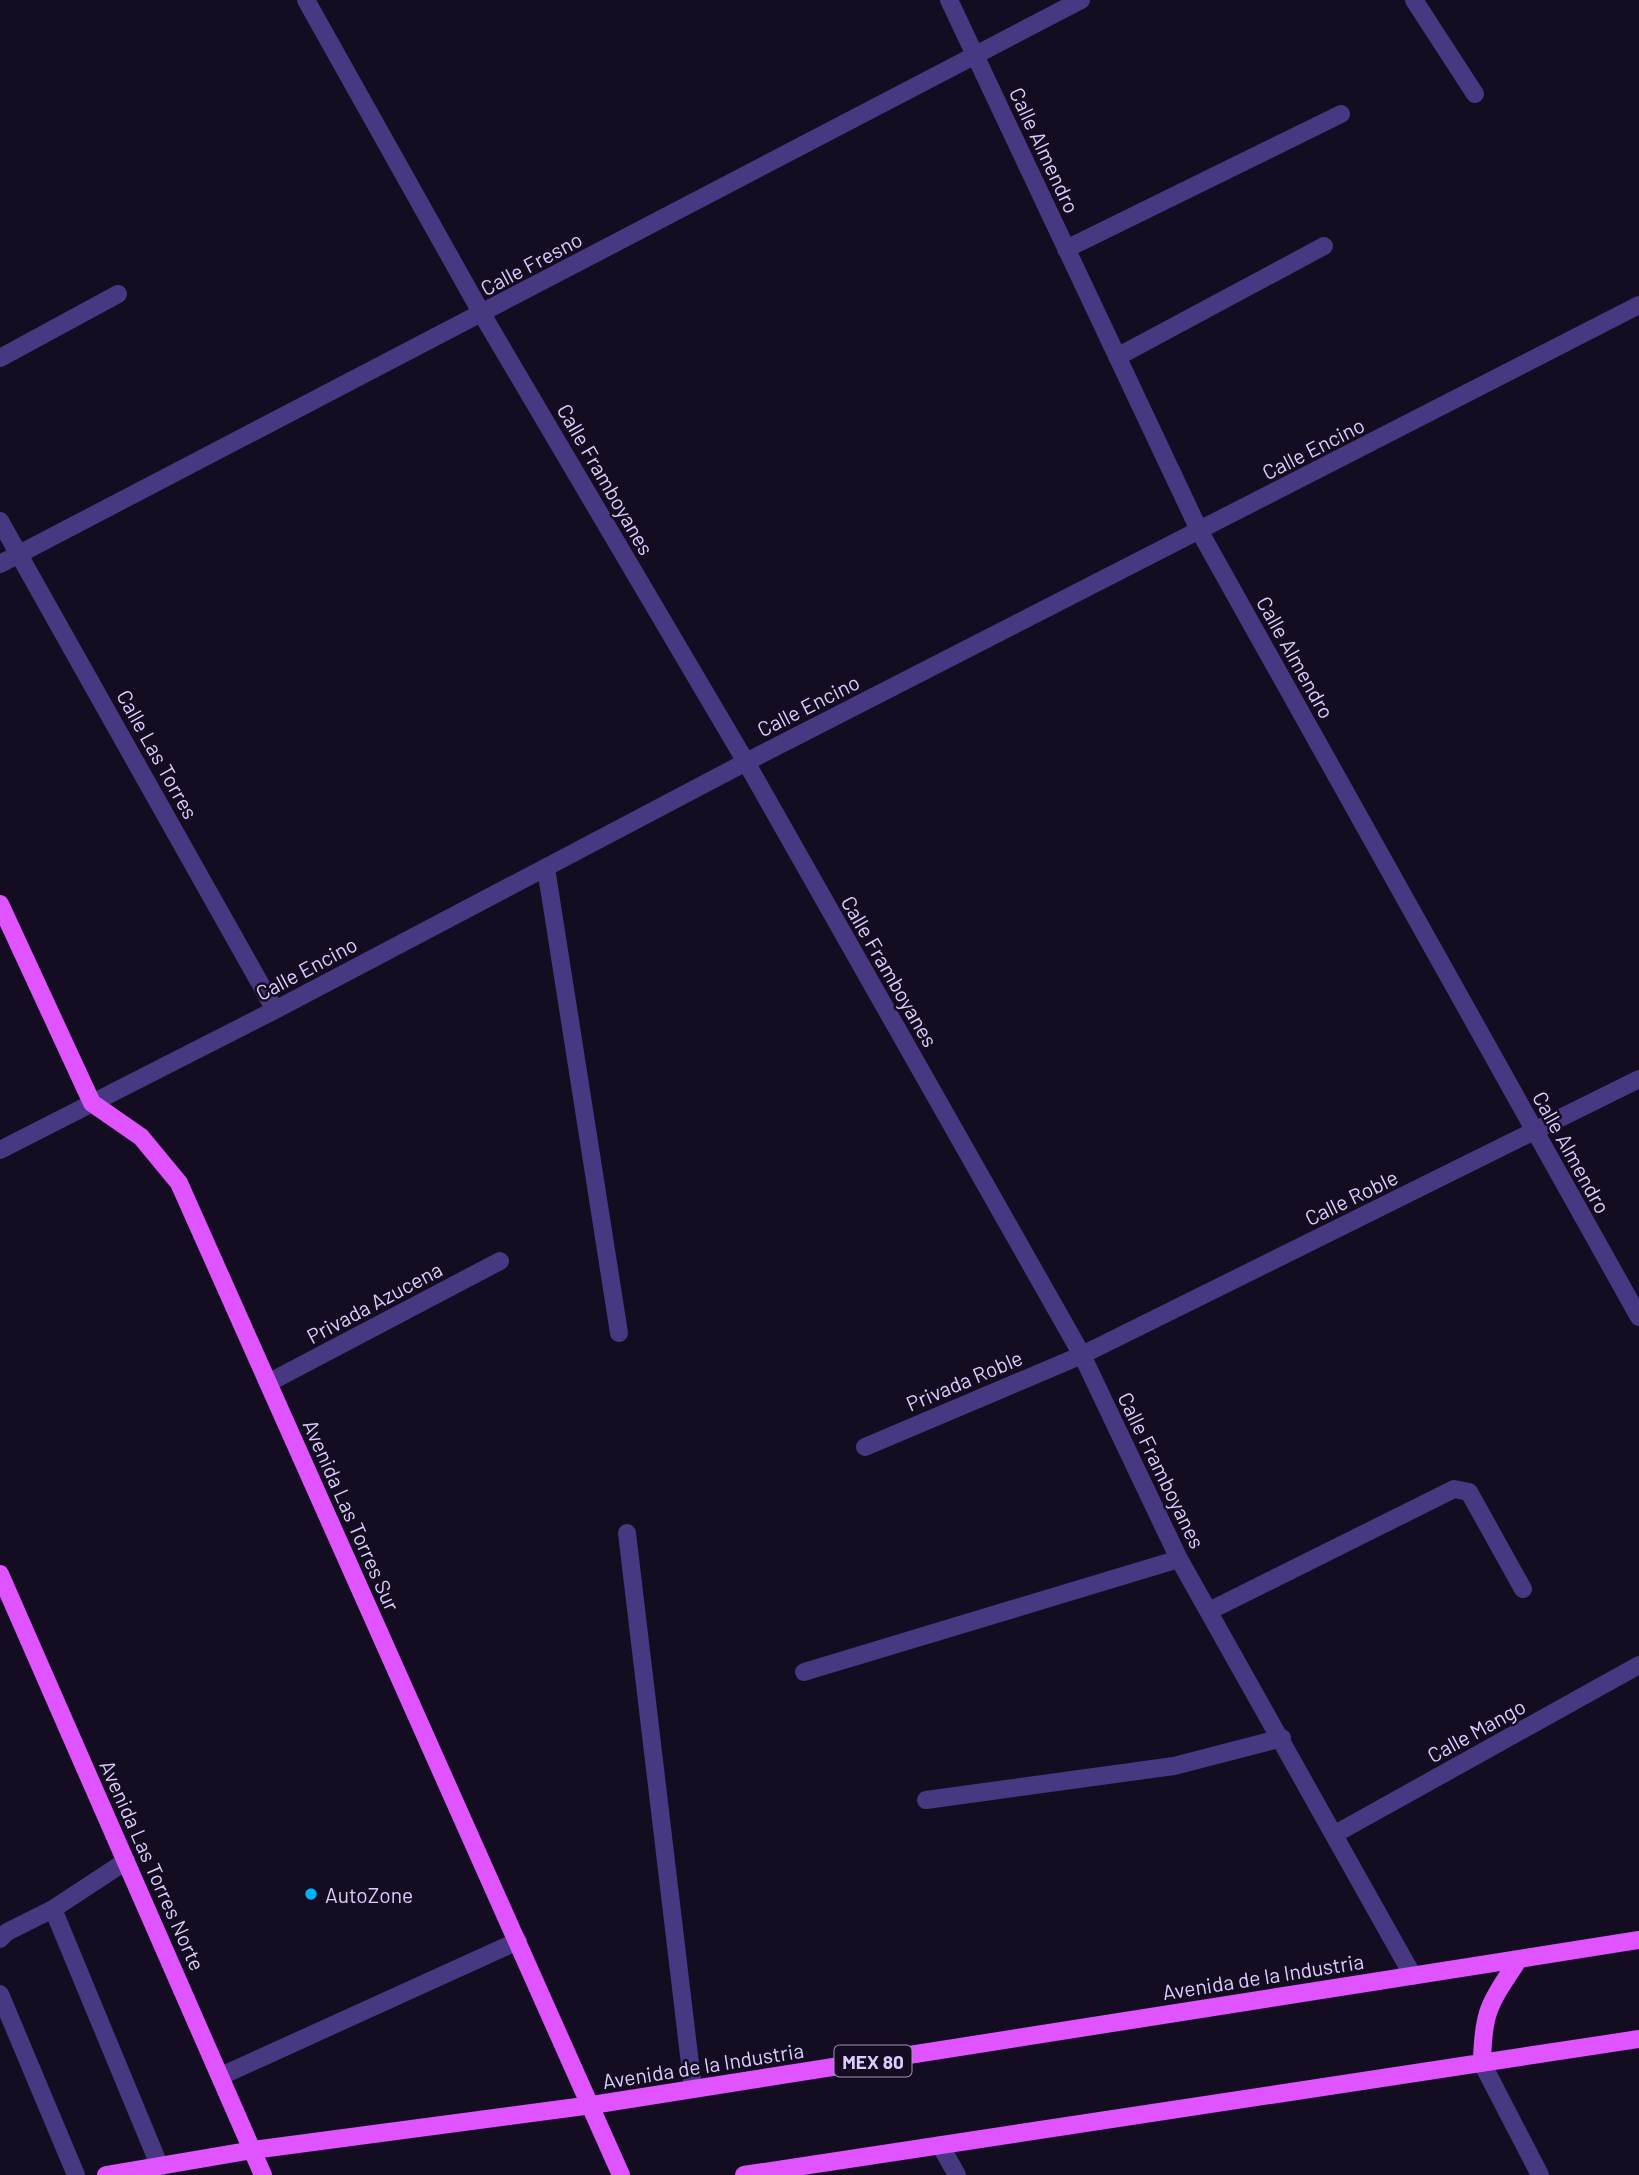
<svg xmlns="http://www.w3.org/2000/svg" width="1639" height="2175" font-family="Barlow,sans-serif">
  <rect width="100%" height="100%" fill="#140d21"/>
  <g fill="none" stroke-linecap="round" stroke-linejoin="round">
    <!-- minor -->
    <path stroke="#483781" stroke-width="18" d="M306 0 482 314 746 762 1082 1355 1179 1559 1413 1976
      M949 0 1200 532 1639 1317
      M1414 0 1475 94
      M1066 249 1341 114
      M1117 357 1324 246
      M0 358 118 294
      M0 521 275 1010
      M0 564 1081 0
      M546 868 619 1333
      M0 1150 275 1010 746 762 1639 305
      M268 1383 500 1261
      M865 1447 1082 1355 1639 1079
      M627 1533 693 2089
      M1209 1611 1454 1489 1469 1492 1523 1589
      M804 1672 1179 1559
      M926 1800 1174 1766 1282 1738
      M1335 1834 1639 1665
      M53 1909 126 1861
      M0 1939 7 1932 53 1909 160 2167
      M0 1994 76 2175
      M1482 2063 1540 2175
      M221 2076 518 1941
      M940 2145 957 2175"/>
    <!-- major -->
    <path stroke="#e054ff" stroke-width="18" d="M0 904 92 1103 141 1137 179 1183 621 2175
      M0 1574 263 2175
      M1482 2063C1483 2009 1490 2003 1519 1959
      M106 2175 253 2150 592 2105 1639 1940
      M744 2175 1639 2039"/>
  </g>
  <!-- markers -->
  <circle fill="#00b0f8" stroke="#140d21" stroke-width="2.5" cx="311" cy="1894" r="7"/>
  <g text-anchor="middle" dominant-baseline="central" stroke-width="5" stroke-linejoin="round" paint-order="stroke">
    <!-- shield labels -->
    <rect fill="#140d21" stroke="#a093bc" stroke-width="2" x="834.5" y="2045.5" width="77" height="31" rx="5"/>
    <g font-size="19" font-weight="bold" fill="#dccdff">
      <text x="873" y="2061">MEX 80</text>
    </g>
    <!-- street labels -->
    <g font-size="21" fill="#dccdff" stroke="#140d21">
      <text transform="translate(1045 150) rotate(65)">Calle Almendro</text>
      <text transform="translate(531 263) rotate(-28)">Calle Fresno</text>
      <text transform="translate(1313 448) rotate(-27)">Calle Encino</text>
      <text transform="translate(606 479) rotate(60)">Calle Framboyanes</text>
      <text transform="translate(1296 657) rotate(61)">Calle Almendro</text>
      <text transform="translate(808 705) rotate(-27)">Calle Encino</text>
      <text transform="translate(158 754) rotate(61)">Calle Las Torres</text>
      <text transform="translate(306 968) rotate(-28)">Calle Encino</text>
      <text transform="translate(890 971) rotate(60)">Calle Framboyanes</text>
      <text transform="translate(1572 1152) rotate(61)">Calle Almendro</text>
      <text transform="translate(1351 1197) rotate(-26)">Calle Roble</text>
      <text transform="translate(374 1302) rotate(-28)">Privada Azucena</text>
      <text transform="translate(964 1380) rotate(-23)">Privada Roble</text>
      <text transform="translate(1162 1470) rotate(64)">Calle Framboyanes</text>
      <text transform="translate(352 1515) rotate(66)">Avenida Las Torres Sur</text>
      <text transform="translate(1476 1730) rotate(-29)">Calle Mango</text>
      <text transform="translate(153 1865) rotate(66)">Avenida Las Torres Norte</text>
      <text transform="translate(1263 1976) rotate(-9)">Avenida de la Industria</text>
      <text transform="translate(703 2065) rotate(-9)">Avenida de la Industria</text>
    </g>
    <!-- poi labels -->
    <g font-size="21" fill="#dccdff" stroke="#140d21" text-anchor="start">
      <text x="325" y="1894">AutoZone</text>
    </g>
  </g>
</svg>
